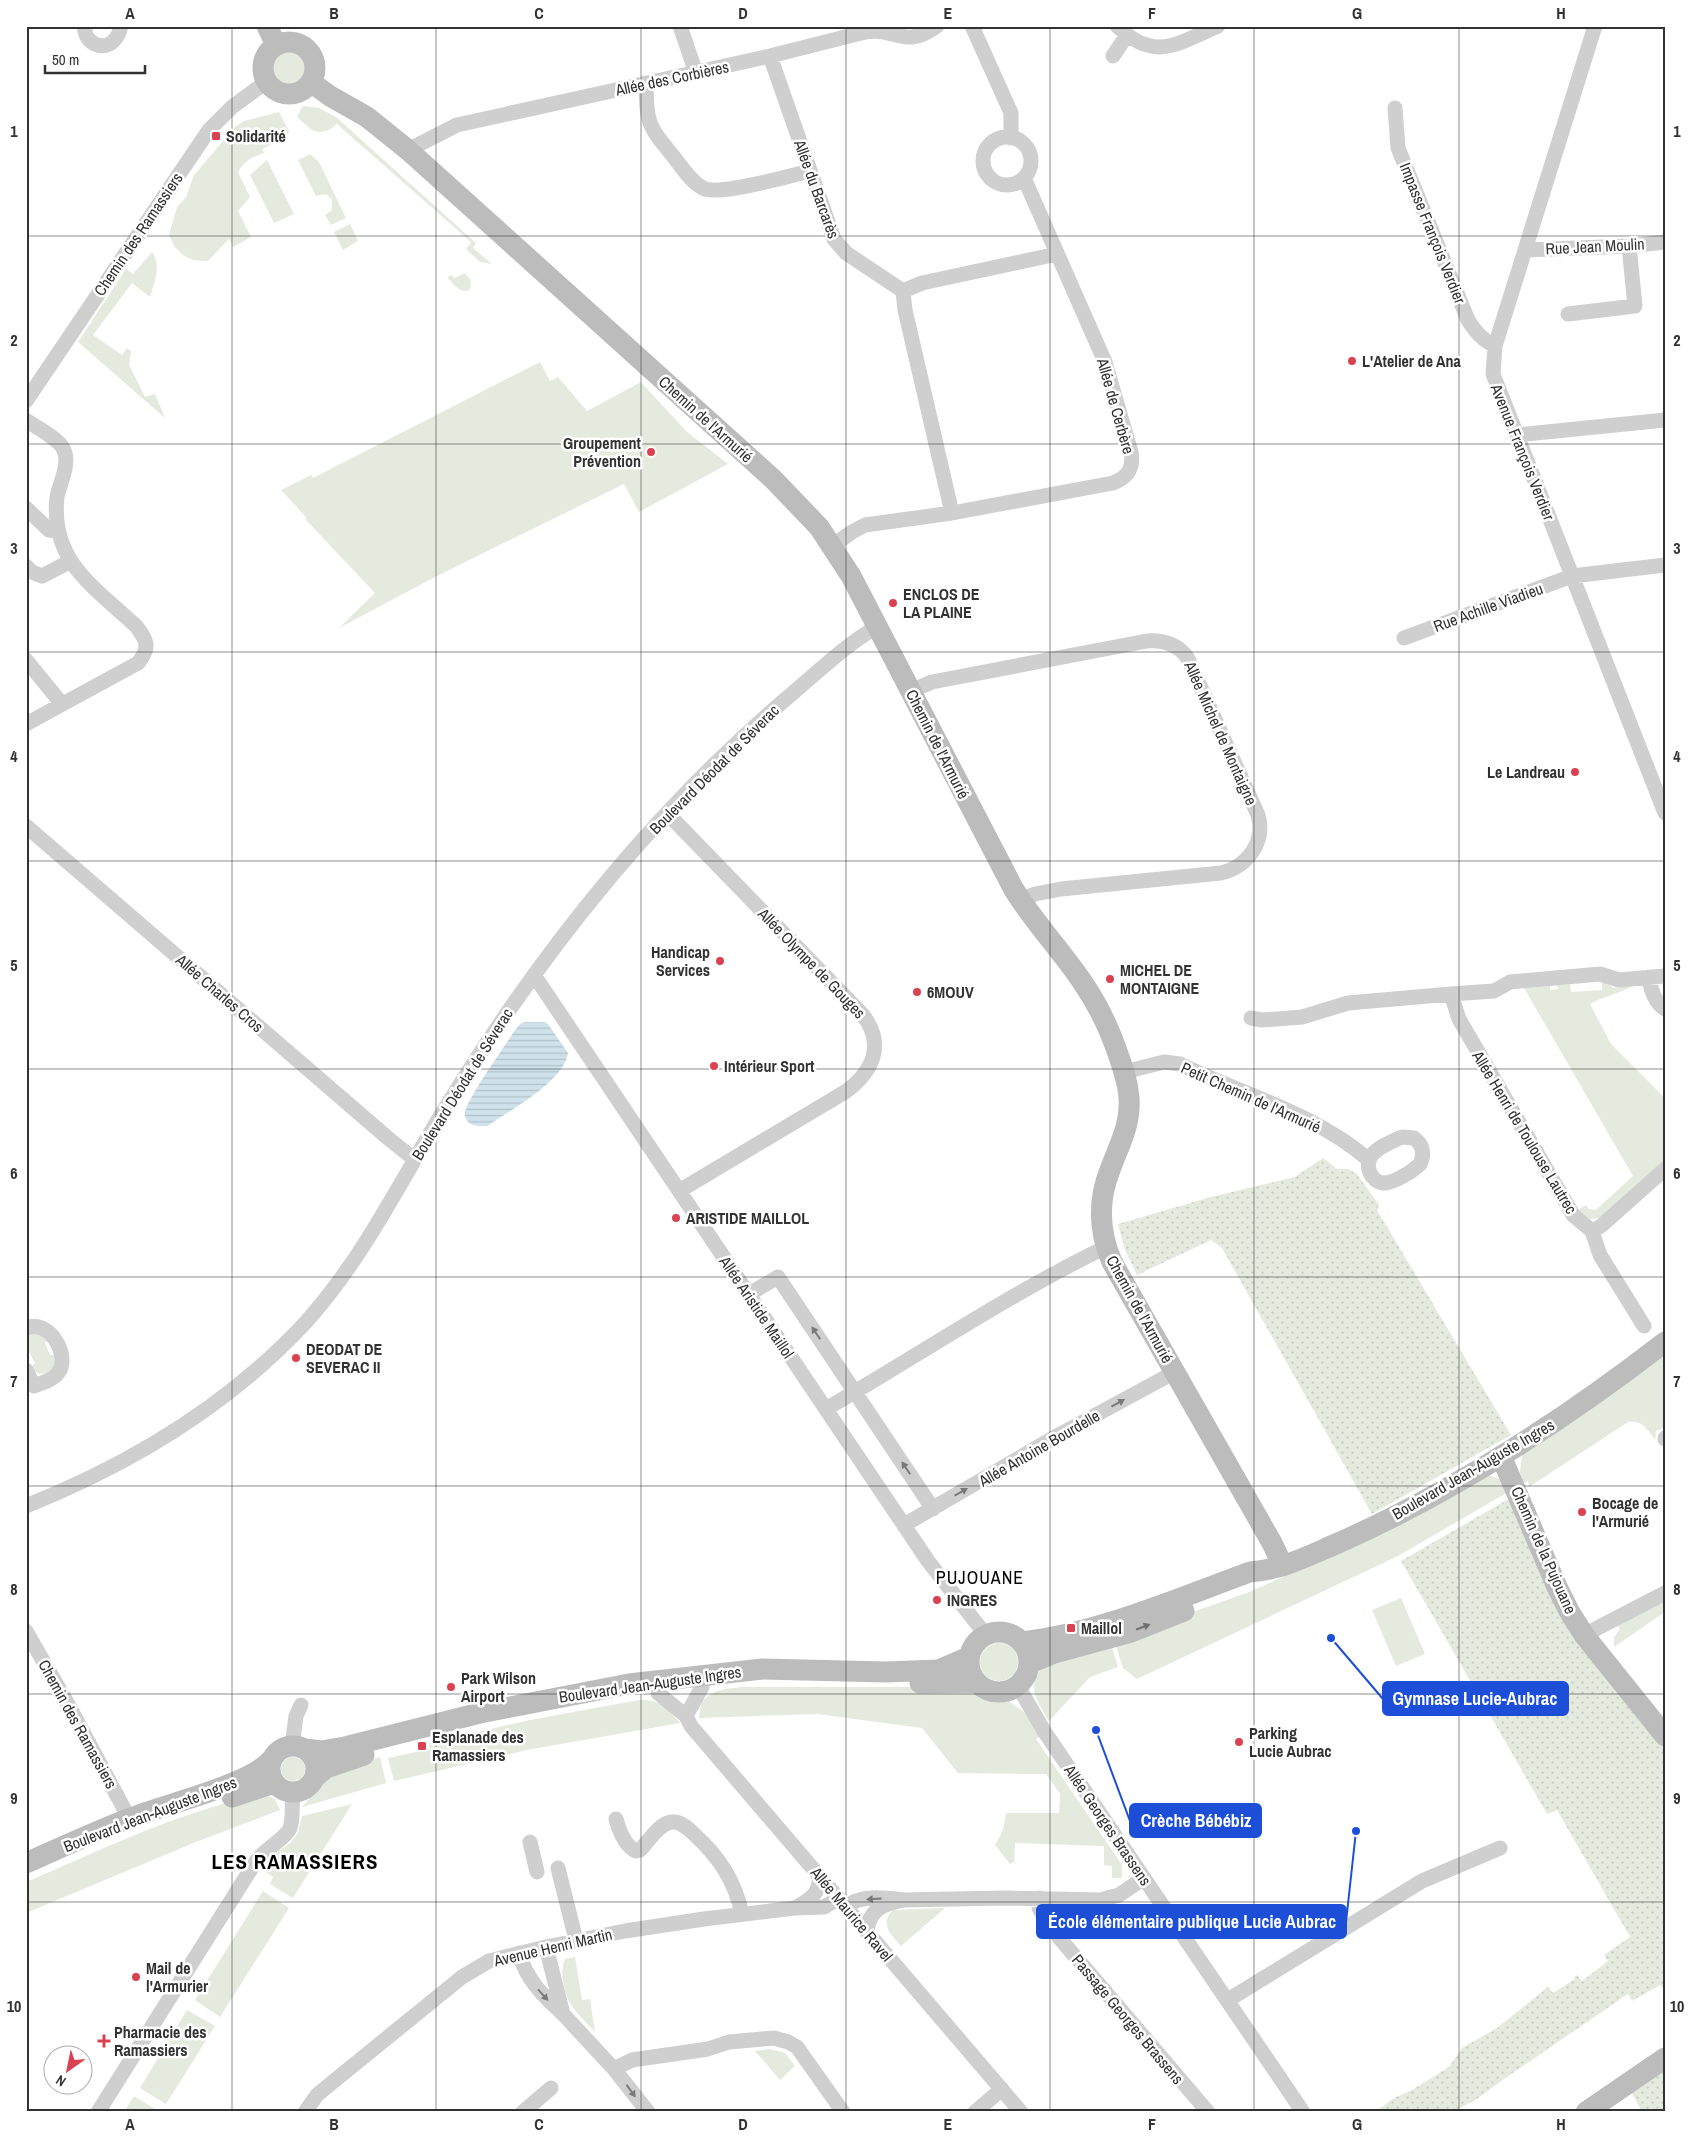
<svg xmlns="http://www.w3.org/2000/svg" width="1691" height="2138" font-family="'Archivo Narrow',sans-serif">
  <defs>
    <pattern id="park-dots" width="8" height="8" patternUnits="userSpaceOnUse" patternTransform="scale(1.25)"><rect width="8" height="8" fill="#e5eade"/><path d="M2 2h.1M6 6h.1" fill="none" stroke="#c5c9bf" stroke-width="1.8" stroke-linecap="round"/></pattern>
    <pattern id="water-rules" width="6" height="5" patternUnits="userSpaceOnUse" patternTransform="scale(1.25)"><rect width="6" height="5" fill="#cfe1eb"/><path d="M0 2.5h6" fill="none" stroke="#b2c2ca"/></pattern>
  </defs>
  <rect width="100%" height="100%" fill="#fff"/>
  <!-- grass -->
  <path fill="#e5eade" d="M271 68a18 18 0 1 1 36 0a18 18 0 1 1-36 0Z
    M305 106 319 108 336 117 476 243 473 248 492 264 480 262 466 249 471 242 337 124C319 139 312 131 297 117L302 107Z
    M279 112 289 131 287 137 262 149 264 153C252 157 244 161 238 172L250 197 238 211 251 237 233 247 229 239 208 261 193 260 183 255 175 247 169 235 177 207 186 197 194 175 236 126 244 121Z
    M310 154 319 162 346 218 331 225 325 215 332 210V200L326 194 316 196 298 160Z
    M267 160 294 214 274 223 250 175Z
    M350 224 358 241 343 250 334 232Z
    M152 252C162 265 154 283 150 297L132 283 93 335 122 355 127 348 131 351 129 365 145 397 155 394 165 418 78 342 126 269 133 274Z
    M465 273C471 279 473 282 469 290 459 294 453 283 447 277L451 275 455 278Z
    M540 362 550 381 558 377 587 411 641 382 686 431 728 464 639 512 624 484 435 577 339 628 375 593 306 520V517L281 490 311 475 313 478Z
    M1602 981 1614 988 1633 986C1619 994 1604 996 1590 1004L1611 1044 1665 1098V1162L1601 1218 1590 1219 1577 1210 1586 1205 1589 1209 1596 1210 1633 1176 1524 988 1550 986V990L1558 989 1557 985 1570 984 1571 992 1602 990Z
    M35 1331 49 1339 45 1343 50 1355H55L53 1370C43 1375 38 1376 31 1367L35 1363 29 1352 26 1351V1335Z
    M1665 1352V1427L1656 1431 1655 1440C1648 1430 1643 1420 1628 1422L1529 1487 1528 1481 1523 1484 1520 1472 1522 1454Z
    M1486 1475C1498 1477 1504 1481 1510 1491L1398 1556 1137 1679 1123 1668 1115 1643 1159 1624 1252 1591 1287 1575Z
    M1401 1598 1425 1654 1396 1666 1372 1610Z
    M1665 1600V1612L1614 1647V1637L1620 1629 1617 1625Z
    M980 1662a19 19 0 1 1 38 0a19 19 0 1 1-38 0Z
    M1111 1644 1118 1667 1090 1677 1049 1721C1035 1698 1025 1685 1046 1663Z
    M743 1687H940L968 1690 992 1700 1010 1702 1025 1713 1041 1736 1036 1739 1122 1865V1878H1112V1866L1104 1865V1846L1015 1843 1014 1862 1010 1864 995 1845 1003 1830 1006 1813H1059L1060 1794 1046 1774 958 1773 922 1728 817 1714 699 1718 701 1703C715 1688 724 1689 743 1687Z
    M639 1700C662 1700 665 1707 680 1723L527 1750 394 1781 388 1758 430 1749 429 1743 530 1720Z
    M380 1757 386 1783 302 1807 332 1771Z
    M281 1769a12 12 0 1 1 24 0a12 12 0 1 1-24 0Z
    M264 1794 275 1799 280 1810 196 1842 26 1913V1882C103 1849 182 1810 264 1794Z
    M352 1804 293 1898 270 1884 273 1877 262 1869 269 1858 290 1843 298 1833 302 1816Z
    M263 1891 289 1908 220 2017 195 2000Z
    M943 1908 944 1909 901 1946C891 1935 879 1924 893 1910Z
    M575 1957 582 2000 590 1999 595 2032C587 2023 578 2015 571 2005 564 1994 559 1971 565 1959Z
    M187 2010 215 2026 166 2104 140 2088Z
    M770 2049 785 2053 795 2066 780 2080 755 2051Z
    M134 2096 160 2112H124Z"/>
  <!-- park -->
  <path fill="url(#park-dots)" d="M1323 1158 1337 1169H1348L1357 1174 1379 1205 1377 1210 1511 1435 1372 1514 1222 1248 1211 1240 1209 1241 1137 1275 1125 1250 1118 1224 1211 1197 1295 1177Z
    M1512 1497 1521 1515 1665 1745V1991L1660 1985 1632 2001 1628 1994 1504 2079 1474 2101 1452 2112H1370L1382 2107 1394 2098 1412 2090 1449 2067 1462 2048 1497 2028 1548 1987 1553 1993 1575 1979 1574 1977 1577 1975 1582 1981 1608 1961 1604 1955 1630 1937 1557 1810 1547 1814 1401 1561Z
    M1665 2070V2112H1642L1632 2093Z"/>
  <!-- water -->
  <path fill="url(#water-rules)" d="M525 1022H544L548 1024 568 1053C564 1081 511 1110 487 1126 478 1127 463 1125 465 1112 468 1097 503 1049 513 1033L520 1024Z"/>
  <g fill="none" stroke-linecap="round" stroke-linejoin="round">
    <!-- street -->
    <path stroke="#cfcfcf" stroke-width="15" d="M85 26C82 46 114 58 121 26
      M680 26 696 73
      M972 26 1011 113V138
      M1117 26C1155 63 1178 43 1218 26
      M1595 26 1495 346 1493 374 1665 813
      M770 56 834 239 846 253 903 291
      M1113 56 1127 35
      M646 83C647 124 647 124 673 156 681 166 692 184 705 189 724 195 788 176 810 171
      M1395 108 1398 148 1468 320C1475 331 1482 340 1495 346
      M983 161a24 24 0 1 1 48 0a24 24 0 1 1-48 0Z
      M408 150 457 125 770 56 865 32C898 27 903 50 937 26
      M1526 250 1629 246 1665 242
      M903 291 905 310 952 513
      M903 291 922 283 1057 254
      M1568 314 1635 306 1629 246
      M26 401 209 130 232 107 266 82
      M26 420C37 428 56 437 63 448 71 463 60 482 57 497 55 515 57 533 65 550 77 578 113 604 136 626 147 640 151 647 138 663L26 724
      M1517 435 1665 420
      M26 508 49 530 59 532
      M832 546 852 532 865 525 952 513 1113 483C1128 477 1134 468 1131 452L1105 362 1024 178
      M26 566 32 572 42 576 71 561
      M1404 638 1572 576 1665 565
      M26 660 62 704
      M911 691 932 682 1147 641C1163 640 1177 644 1187 657L1258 815C1266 842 1247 867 1221 873L1061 889 1035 894 1020 900
      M667 813 862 1014C886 1044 873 1072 845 1092L679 1191
      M26 826 389 1139 414 1159
      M534 975 928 1561 985 1634
      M1665 976 1619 980 1600 974 1510 982 1494 991 1451 994 1459 1019 1573 1215 1592 1231 1601 1226 1665 1169
      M1649 977C1650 988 1655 1003 1665 1009
      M1251 1018 1262 1020 1302 1017 1348 1003 1451 994
      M1124 1072 1164 1062 1180 1064C1243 1095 1315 1113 1369 1160
      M1402 1137 1414 1138C1423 1145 1425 1153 1420 1164 1413 1171 1397 1181 1386 1183 1372 1184 1363 1166 1372 1155 1378 1147 1393 1141 1402 1137Z
      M1592 1231 1600 1255 1644 1326
      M749 1294 778 1277 933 1509
      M26 1328C50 1318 71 1357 58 1373 53 1380 42 1383 34 1386L26 1370
      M826 1409C919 1355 1009 1294 1106 1247
      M1665 1438V1439
      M26 1506C131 1464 229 1405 306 1322 366 1255 402 1177 449 1102 543 950 657 807 794 692 821 669 847 644 878 626
      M904 1525 1055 1437 1175 1372
      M26 1631 69 1706 129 1818
      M1584 1635 1665 1593
      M1018 1686 1044 1731 1303 2112
      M658 1693 686 1716 691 1726 1021 2112
      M686 1716 702 1687
      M292 1746 296 1716 301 1705
      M616 1819C619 1830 625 1846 636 1851L640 1850C648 1842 659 1823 672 1822 681 1821 689 1829 695 1835 719 1857 735 1881 742 1914
      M530 1842 537 1872
      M558 1868 576 1940
      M819 1875C821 1893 810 1900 795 1908L824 1907 839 1898
      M1039 1898V1908L1050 1927 1208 2112
      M904 1900 1005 1898 1100 1900 1119 1895 1144 1878
      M846 1907C859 1894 887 1898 904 1900 883 1904 869 1909 867 1932
      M519 1953C526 1979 543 1996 563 2014L546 1947
      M1228 2000 1422 1881 1500 1848
      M563 2014 614 2069 632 2060 708 2049 729 2042 774 2038 788 2042 797 2047 843 2112
      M614 2069 648 2112
      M98 2112 256 1861C264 1850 286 1838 290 1828 294 1817 291 1803 293 1792
      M305 2112 317 2095 334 2081 462 1977 489 1961 546 1947 625 1931 704 1919 795 1908
      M523 2112 551 2088
      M975 2112 1002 2089"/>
    <!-- secondary -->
    <path stroke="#bcbcbc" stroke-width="21" d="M267 26 276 45
      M263 68a26 26 0 1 1 52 0a26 26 0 1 1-52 0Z
      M312 83 330 96 367 117 408 150 773 479 819 527 851 576 1013 888C1033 921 1059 948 1081 980 1097 1003 1109 1027 1118 1054 1123 1068 1128 1082 1129 1098 1131 1125 1119 1145 1110 1170 1098 1200 1099 1232 1112 1262L1272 1543 1283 1566
      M1501 1456 1557 1587 1569 1611 1584 1635 1665 1736
      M969 1662a30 30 0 1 1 60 0a30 30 0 1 1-60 0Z
      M1023 1642C1101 1632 1176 1599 1250 1572 1281 1570 1308 1556 1336 1544 1454 1492 1564 1420 1665 1342
      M1030 1663 1054 1653 1131 1632 1184 1611
      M920 1683 976 1682
      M270 1769a23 23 0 1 1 46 0a23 23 0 1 1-46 0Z
      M305 1749 321 1751 345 1747 480 1713 629 1684 762 1669 886 1672 939 1670 969 1657
      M315 1777 326 1768 364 1755
      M232 1797 274 1783
      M26 1863C60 1848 94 1832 128 1819 164 1804 248 1786 271 1760
      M1586 2112 1665 2058"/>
  </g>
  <!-- one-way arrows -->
  <defs><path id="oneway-solid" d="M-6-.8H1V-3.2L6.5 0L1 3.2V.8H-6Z" transform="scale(1.25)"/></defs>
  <g fill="#797979">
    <use href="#oneway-solid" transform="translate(816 1333) rotate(-124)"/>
    <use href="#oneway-solid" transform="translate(1118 1403) rotate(-29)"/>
    <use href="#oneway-solid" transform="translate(906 1468) rotate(-124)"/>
    <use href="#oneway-solid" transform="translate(961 1492) rotate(-30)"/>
    <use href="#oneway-solid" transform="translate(874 1899) rotate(176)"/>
    <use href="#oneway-solid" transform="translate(543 1995) rotate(48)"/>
    <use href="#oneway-solid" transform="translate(631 2091) rotate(54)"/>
  </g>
  <use fill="#707070" href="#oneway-solid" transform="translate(1143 1627) rotate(-21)"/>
  <!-- grid -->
  <path fill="none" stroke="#323232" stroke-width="1" stroke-opacity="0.55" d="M232 26V2112M436 26V2112M641 26V2112M846 26V2112M1050 26V2112M1254 26V2112M1459 26V2112M26 236H1665M26 444H1665M26 652H1665M26 861H1665M26 1069H1665M26 1277H1665M26 1486H1665M26 1694H1665M26 1902H1665"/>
  <!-- markers -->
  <g fill="#da4252" stroke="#fff" stroke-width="2">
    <rect x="211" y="131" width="10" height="10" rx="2.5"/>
    <circle cx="1352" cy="361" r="5"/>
    <circle cx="651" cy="452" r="5"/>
    <circle cx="893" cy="603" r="5"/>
    <circle cx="1575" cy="772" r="5"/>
    <circle cx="720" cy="961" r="5"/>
    <circle cx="1110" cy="979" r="5"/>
    <circle cx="917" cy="992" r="5"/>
    <circle cx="714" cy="1066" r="5"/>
    <circle cx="676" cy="1218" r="5"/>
    <circle cx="296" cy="1358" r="5"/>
    <circle cx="1582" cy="1512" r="5"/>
    <circle cx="937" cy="1600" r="5"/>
    <rect x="1066" y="1623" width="10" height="10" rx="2.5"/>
    <circle cx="451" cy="1687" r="5"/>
    <circle cx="1239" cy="1742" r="5"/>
    <rect x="417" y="1741" width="10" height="10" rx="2.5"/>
    <circle cx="136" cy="1977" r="5"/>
    <path d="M101.5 2033.5h5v5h5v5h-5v5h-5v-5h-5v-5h5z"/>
  </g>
  <g text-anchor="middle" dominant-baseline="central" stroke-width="5" stroke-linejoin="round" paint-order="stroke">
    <!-- street labels -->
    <g font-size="16" fill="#323232" stroke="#fff">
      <text transform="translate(672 78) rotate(-12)">Allée des Corbières</text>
      <text transform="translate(817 189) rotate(70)">Allée du Barcarès</text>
      <text transform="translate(1433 233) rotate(68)">Impasse François Verdier</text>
      <text transform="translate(138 234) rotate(-56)">Chemin des Ramassiers</text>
      <text transform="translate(1595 246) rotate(-3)">Rue Jean Moulin</text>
      <text transform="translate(1116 406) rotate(74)">Allée de Cerbère</text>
      <text transform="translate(706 419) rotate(42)">Chemin de l'Armurié</text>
      <text transform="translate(1523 452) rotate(68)">Avenue François Verdier</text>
      <text transform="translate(1488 607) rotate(-20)">Rue Achille Viadieu</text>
      <text transform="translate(1221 733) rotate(66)">Allée Michel de Montaigne</text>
      <text transform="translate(938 744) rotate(63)">Chemin de l'Armurié</text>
      <text transform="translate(714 769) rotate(-45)">Boulevard Déodat de Séverac</text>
      <text transform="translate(812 963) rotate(46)">Allée Olympe de Gouges</text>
      <text transform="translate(220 993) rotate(41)">Allée Charles Cros</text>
      <text transform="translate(462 1084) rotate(-58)">Boulevard Déodat de Séverac</text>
      <text transform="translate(1251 1097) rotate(24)">Petit Chemin de l'Armurié</text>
      <text transform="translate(1525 1132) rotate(59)">Allée Henri de Toulouse Lautrec</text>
      <text transform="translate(757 1307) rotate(56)">Allée Aristide Maillol</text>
      <text transform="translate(1140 1309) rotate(61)">Chemin de l'Armurié</text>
      <text transform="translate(1039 1448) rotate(-30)">Allée Antoine Bourdelle</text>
      <text transform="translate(1473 1469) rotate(-30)">Boulevard Jean-Auguste Ingres</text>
      <text transform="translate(1544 1550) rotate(66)">Chemin de la Pujouane</text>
      <text transform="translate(650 1684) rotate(-8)">Boulevard Jean-Auguste Ingres</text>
      <text transform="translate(78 1724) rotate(61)">Chemin des Ramassiers</text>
      <text transform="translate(150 1814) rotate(-21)">Boulevard Jean-Auguste Ingres</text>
      <text transform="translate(1108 1825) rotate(56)">Allée Georges Brassens</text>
      <text transform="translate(852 1914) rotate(50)">Allée Maurice Ravel</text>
      <text transform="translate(553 1947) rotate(-13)">Avenue Henri Martin</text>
      <text transform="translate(1128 2019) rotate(50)">Passage Georges Brassens</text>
    </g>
    <!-- poi labels -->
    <g font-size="16" font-weight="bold" fill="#323232" stroke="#fff" text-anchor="start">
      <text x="226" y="136">Solidarité</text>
      <text x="1362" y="361">L'Atelier de Ana</text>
      <text x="641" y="443" text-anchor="end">Groupement<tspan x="641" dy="18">Prévention</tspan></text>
      <text x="903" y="594">ENCLOS DE<tspan x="903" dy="18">LA PLAINE</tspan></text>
      <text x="1565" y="772" text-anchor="end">Le Landreau</text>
      <text x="710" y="952" text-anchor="end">Handicap<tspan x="710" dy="18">Services</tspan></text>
      <text x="1120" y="970">MICHEL DE<tspan x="1120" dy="18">MONTAIGNE</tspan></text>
      <text x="927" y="992">6MOUV</text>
      <text x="724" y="1066">Intérieur Sport</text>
      <text x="686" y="1218">ARISTIDE MAILLOL</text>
      <text x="306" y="1349">DEODAT DE<tspan x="306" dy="18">SEVERAC II</tspan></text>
      <text x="1592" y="1503">Bocage de<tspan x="1592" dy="18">l'Armurié</tspan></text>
      <text x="947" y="1600">INGRES</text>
      <text x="1081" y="1628">Maillol</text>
      <text x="461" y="1678">Park Wilson<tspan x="461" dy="18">Airport</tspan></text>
      <text x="1249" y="1733">Parking<tspan x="1249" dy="18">Lucie Aubrac</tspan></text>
      <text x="432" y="1737">Esplanade des<tspan x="432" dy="18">Ramassiers</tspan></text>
      <text x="146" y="1968">Mail de<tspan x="146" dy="18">l'Armurier</tspan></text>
      <text x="114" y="2032">Pharmacie des<tspan x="114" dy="18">Ramassiers</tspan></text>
    </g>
    <!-- neighbourhood labels -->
    <g font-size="18" letter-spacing="1" fill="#000" stroke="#fff">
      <text x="980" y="1577">PUJOUANE</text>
    </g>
    <!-- district labels -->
    <g font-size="21" font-weight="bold" letter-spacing="1" fill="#000" stroke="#fff">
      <text x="295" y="1861">LES RAMASSIERS</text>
    </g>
  </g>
  <!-- callouts -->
  <path fill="none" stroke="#1d4ed8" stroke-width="2" d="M1331 1638L1383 1699M1096 1730L1130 1821M1356 1831L1346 1922"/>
  <g fill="#1d4ed8" stroke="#fff" stroke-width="2">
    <circle cx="1331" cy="1638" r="5"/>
    <circle cx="1096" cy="1730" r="5"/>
    <circle cx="1356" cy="1831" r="5"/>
  </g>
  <g fill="#1d4ed8" stroke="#1d4ed8" stroke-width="2">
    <rect x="1383" y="1682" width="185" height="33" rx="5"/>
    <rect x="1130" y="1804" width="131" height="33" rx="5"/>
    <rect x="1037" y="1905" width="309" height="33" rx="5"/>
  </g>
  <g font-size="18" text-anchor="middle" font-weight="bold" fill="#fff">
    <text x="1475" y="1705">Gymnase Lucie-Aubrac</text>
    <text x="1196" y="1827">Crèche Bébébiz</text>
    <text x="1192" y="1928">École élémentaire publique Lucie Aubrac</text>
  </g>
  <!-- border -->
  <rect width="1691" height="2138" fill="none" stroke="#ffffff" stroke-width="55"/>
  <!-- north arrow -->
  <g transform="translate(68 2070) rotate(213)"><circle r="24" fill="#ffffff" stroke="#adadad"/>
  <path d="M0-4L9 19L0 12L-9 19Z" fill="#da4252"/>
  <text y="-8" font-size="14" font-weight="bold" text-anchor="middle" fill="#323232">N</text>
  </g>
  <!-- scale -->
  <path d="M45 65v8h100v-8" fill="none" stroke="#323232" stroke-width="2.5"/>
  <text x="52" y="65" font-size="15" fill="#323232" stroke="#ffffff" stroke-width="4" paint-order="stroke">50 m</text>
  <rect x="28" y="28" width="1636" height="2082" fill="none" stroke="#323232" stroke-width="2"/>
  <g font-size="16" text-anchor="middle" font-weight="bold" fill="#323232">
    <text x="130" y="19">A</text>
    <text x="334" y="19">B</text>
    <text x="539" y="19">C</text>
    <text x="743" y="19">D</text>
    <text x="948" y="19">E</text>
    <text x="1152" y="19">F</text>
    <text x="1357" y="19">G</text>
    <text x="1561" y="19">H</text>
    <text x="14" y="137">1</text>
    <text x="1677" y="137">1</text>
    <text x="14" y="346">2</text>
    <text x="1677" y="346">2</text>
    <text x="14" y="554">3</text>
    <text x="1677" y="554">3</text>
    <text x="14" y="762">4</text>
    <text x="1677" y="762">4</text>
    <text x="14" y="971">5</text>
    <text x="1677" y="971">5</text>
    <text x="14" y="1179">6</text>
    <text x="1677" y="1179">6</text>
    <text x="14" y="1387">7</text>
    <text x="1677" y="1387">7</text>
    <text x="14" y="1595">8</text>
    <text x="1677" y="1595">8</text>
    <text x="14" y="1804">9</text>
    <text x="1677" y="1804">9</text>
    <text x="14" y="2012">10</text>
    <text x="1677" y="2012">10</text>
    <text x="130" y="2130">A</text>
    <text x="334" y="2130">B</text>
    <text x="539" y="2130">C</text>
    <text x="743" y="2130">D</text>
    <text x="948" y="2130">E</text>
    <text x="1152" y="2130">F</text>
    <text x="1357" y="2130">G</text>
    <text x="1561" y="2130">H</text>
  </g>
</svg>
